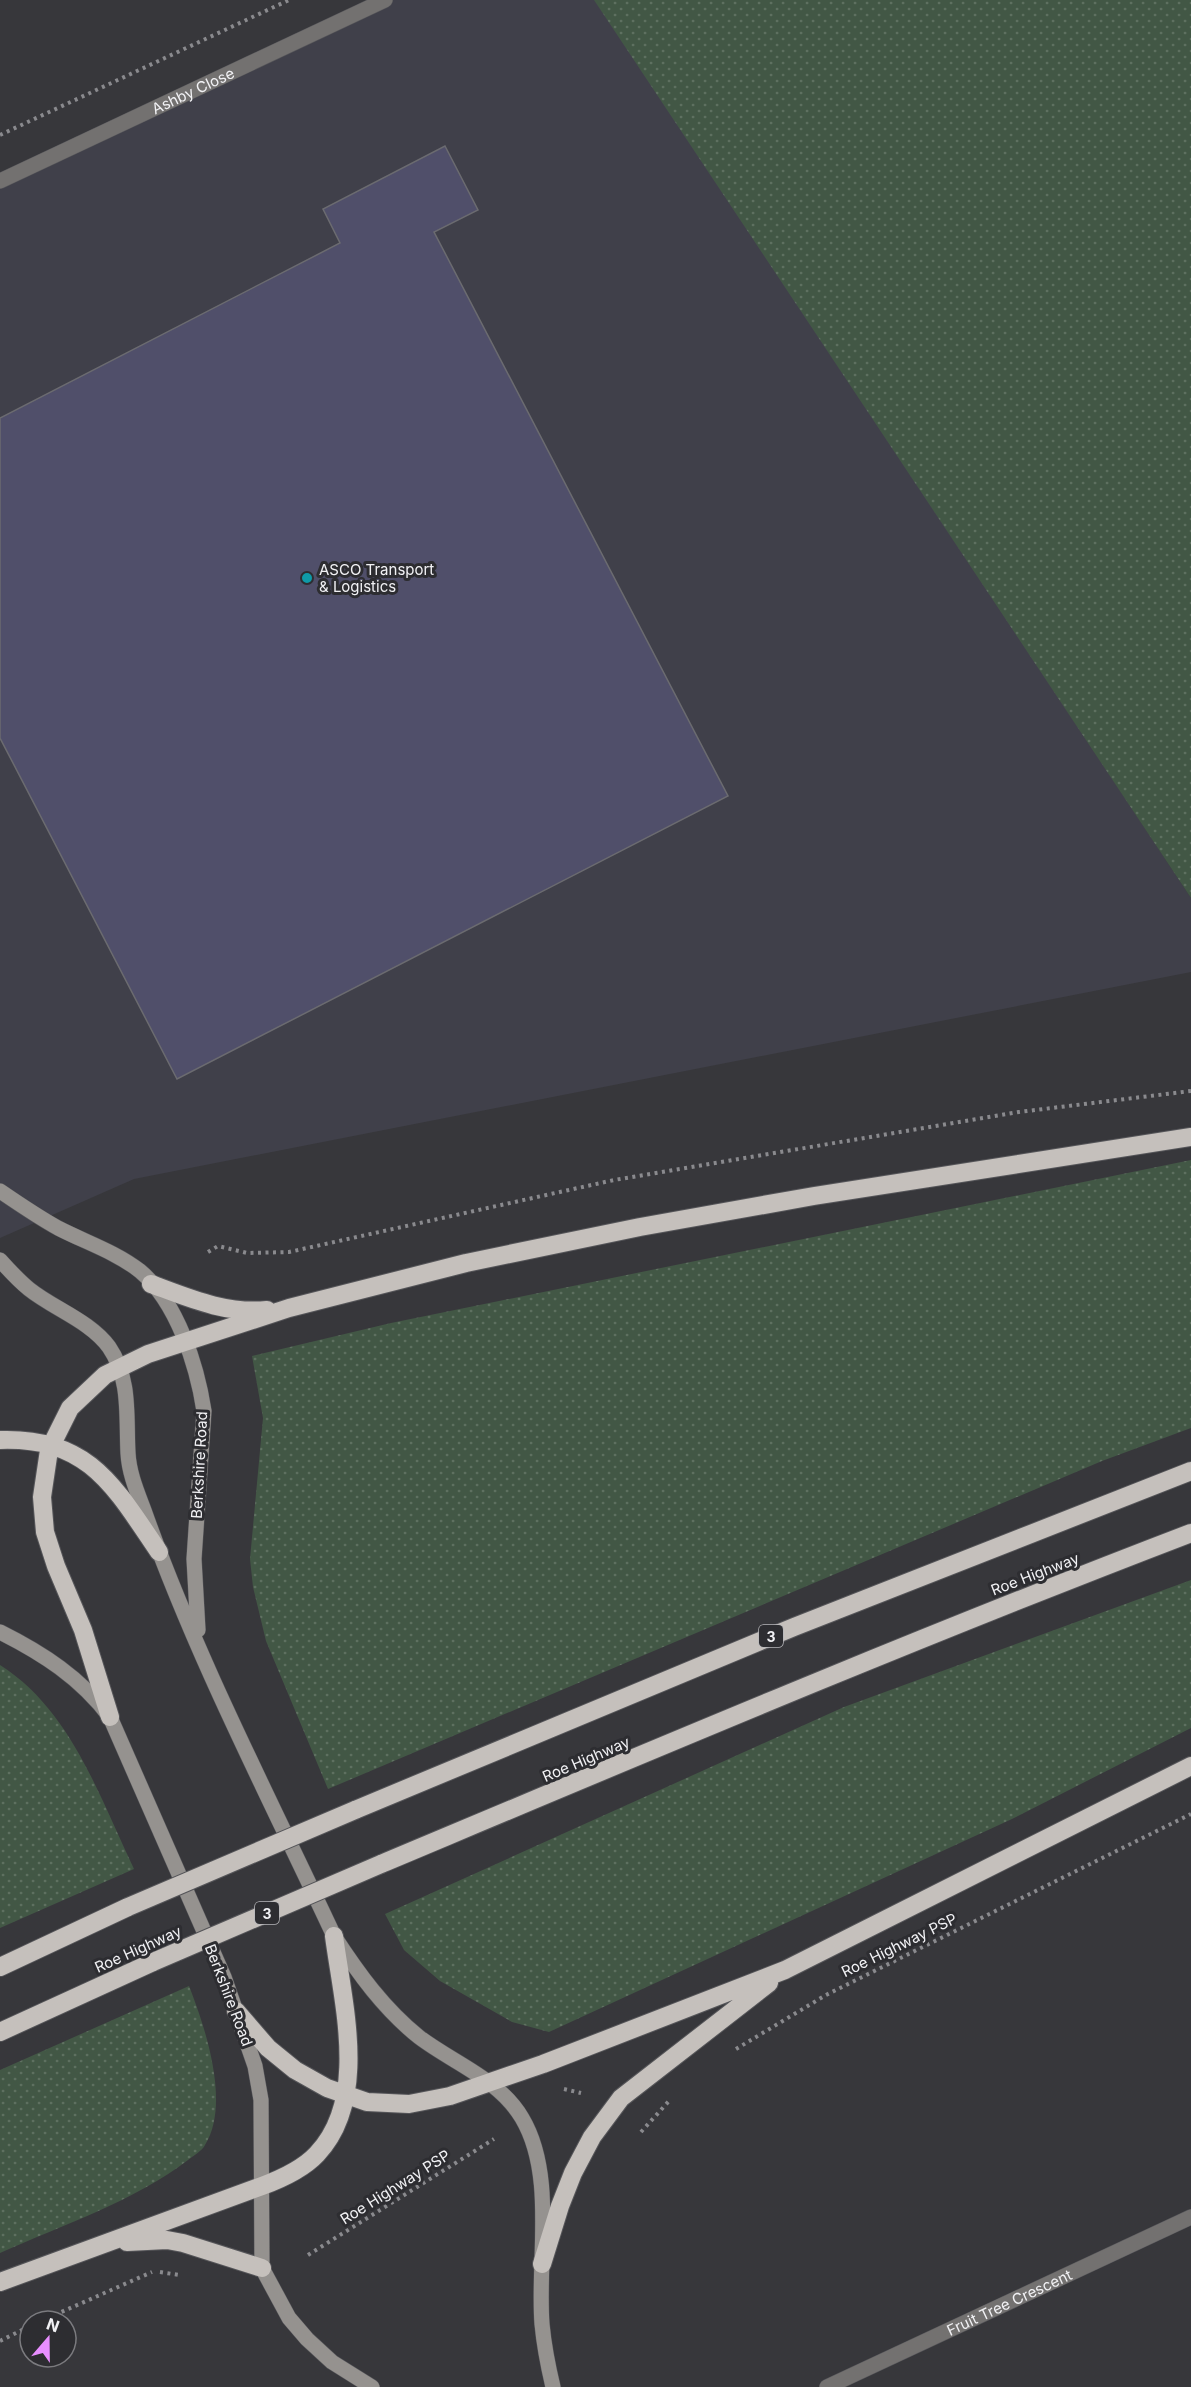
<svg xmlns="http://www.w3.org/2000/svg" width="1191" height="2387" font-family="Inter,sans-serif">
  <defs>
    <pattern id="grass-dots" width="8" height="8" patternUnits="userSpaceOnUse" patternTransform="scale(1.5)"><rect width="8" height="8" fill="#425745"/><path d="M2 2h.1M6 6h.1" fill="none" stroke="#5e7060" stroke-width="1.8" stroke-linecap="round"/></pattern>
  </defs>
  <rect width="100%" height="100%" fill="#37373b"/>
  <!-- built -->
  <path fill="#40404a" d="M378 0H598L1191 898V972L134 1179 0 1238V179Z"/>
  <!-- grass -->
  <path fill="url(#grass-dots)" d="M594 0H1191V898Z
    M1191 1160V1428L1102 1461 328 1789 266 1641 253 1587 250 1559 263 1418 252 1356 391 1323Z
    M1191 1580V1728L1012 1819 549 2032 512 2022 440 1981 404 1950 385 1914 844 1707Z
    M0 1665C71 1710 99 1796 134 1869L0 1928Z
    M189 1986C205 2027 231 2103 205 2145 202 2151 194 2155 188 2160 137 2200 60 2226 0 2253V2070Z"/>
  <!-- building -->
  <path fill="#504f6a" stroke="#6b6b70" stroke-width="1.5" d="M445 146 478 210 434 232 728 796 177 1079 0 738V418L340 243 323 209Z"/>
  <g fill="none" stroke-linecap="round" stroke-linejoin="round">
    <defs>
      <g id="street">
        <path id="s1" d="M0 181 385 0"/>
        <path id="s2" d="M827 2387 1191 2217"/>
      </g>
      <path id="secondary" d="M0 1191C19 1204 38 1217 58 1228 85 1242 116 1252 140 1271 177 1302 197 1365 204 1411L194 1559 198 1630
        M0 1260C9 1270 18 1280 29 1289 54 1309 90 1321 109 1347 131 1379 126 1416 128 1453 129 1474 138 1494 145 1513 197 1659 269 1797 334 1936 358 1973 384 2009 419 2037 453 2063 499 2079 522 2118 556 2175 537 2260 542 2324 544 2345 548 2366 553 2387
        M0 1632C42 1653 81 1678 110 1717L224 1977 255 2066 261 2100 262 2268 289 2318 307 2339 332 2362 372 2387"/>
      <path id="highway" d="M151 1284C189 1298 225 1314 267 1310
        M0 1440C89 1437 114 1486 159 1552
        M110 1717 83 1630 56 1566 45 1532 42 1497 49 1450 70 1408 105 1375 148 1354 289 1308 466 1263 640 1227 814 1196 1191 1137
        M355 1810 794 1627 1191 1471
        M381 1864C650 1751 919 1637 1191 1533
        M0 1967 128 1907
        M236 2011 268 2048 295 2070 327 2088 367 2102 409 2104 450 2096 543 2064 785 1970 1191 1766
        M0 2032 153 1962
        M127 2242 167 2240 183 2243 262 2268
        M542 2264 560 2206 573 2173 592 2137 621 2098 769 1983
        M0 2282 262 2186C281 2179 303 2169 317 2154 369 2099 343 2004 334 1936"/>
    </defs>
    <!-- street casing -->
    <use href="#street" stroke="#555559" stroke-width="16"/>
    <!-- secondary casing -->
    <use href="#secondary" stroke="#555559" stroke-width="16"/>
    <!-- highway casing -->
    <use href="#highway" stroke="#555559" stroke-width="20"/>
    <!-- path -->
    <path stroke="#8a8a8e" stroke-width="4" stroke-dasharray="3 4.5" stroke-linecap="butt" d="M0 135 289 0
      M208 1252 218 1246 247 1253 289 1252 614 1180 1019 1112 1191 1091
      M736 2049 826 1995 1191 1814
      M564 2089 581 2093
      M641 2132 669 2101
      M308 2255 494 2139
      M160 2272 179 2275
      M41 2321 152 2272
      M0 2341 30 2326"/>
    <!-- street -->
    <use href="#street" stroke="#737170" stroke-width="15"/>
    <!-- secondary -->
    <use href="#secondary" stroke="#95928f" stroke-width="15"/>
    <!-- highway -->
    <use href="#highway" stroke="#c5c0bc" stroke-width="18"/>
    <defs>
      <path id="highway-bridge" d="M128 1907 355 1810
        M153 1962 381 1864"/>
    </defs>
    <!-- highway-bridge casing -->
    <use href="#highway-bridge" stroke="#555559" stroke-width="20" stroke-linecap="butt"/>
    <!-- highway-bridge -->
    <use href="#highway-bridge" stroke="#c5c0bc" stroke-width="18"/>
  </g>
  <!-- markers -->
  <circle fill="#0f9aa8" stroke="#2d2d31" stroke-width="2" cx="307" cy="578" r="6"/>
  <g text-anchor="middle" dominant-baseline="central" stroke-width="6" stroke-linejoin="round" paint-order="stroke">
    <!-- shield labels -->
    <g fill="#2d2d31" stroke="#b6b6ba" stroke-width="1.5">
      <rect x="759" y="1625" width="24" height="22" rx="4.5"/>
      <rect x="255" y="1902" width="24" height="22" rx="4.5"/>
    </g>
    <g font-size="14" font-weight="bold" fill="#f1f1f4">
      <text x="771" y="1636">3</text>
      <text x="267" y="1913">3</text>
    </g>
    <!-- street labels -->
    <g font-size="15" fill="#f1f1f4" stroke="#2d2d31">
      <text stroke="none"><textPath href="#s1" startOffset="213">Ashby Close</textPath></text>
      <text transform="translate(199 1465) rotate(-87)">Berkshire Road</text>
      <text transform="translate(1035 1574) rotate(-21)">Roe Highway</text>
      <text transform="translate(586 1759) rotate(-23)">Roe Highway</text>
      <text transform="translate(899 1945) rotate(-26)">Roe Highway PSP</text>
      <text transform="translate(138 1949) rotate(-24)">Roe Highway</text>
      <text transform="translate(229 1995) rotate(69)">Berkshire Road</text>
      <text transform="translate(395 2187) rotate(-32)">Roe Highway PSP</text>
      <text stroke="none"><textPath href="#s2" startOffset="201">Fruit Tree Crescent</textPath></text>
    </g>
    <!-- poi labels -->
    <g font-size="15" fill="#f1f1f4" stroke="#2d2d31" text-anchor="start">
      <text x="319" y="569">ASCO Transport<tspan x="319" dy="17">&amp; Logistics</tspan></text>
    </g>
  </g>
  <!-- north arrow -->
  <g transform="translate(48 2339) rotate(20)"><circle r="28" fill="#2d2d31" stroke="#7b7b7f" stroke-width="1.5"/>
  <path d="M0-4.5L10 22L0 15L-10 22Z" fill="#e88eff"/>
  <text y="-9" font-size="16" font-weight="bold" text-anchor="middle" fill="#f1f1f4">N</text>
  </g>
</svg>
